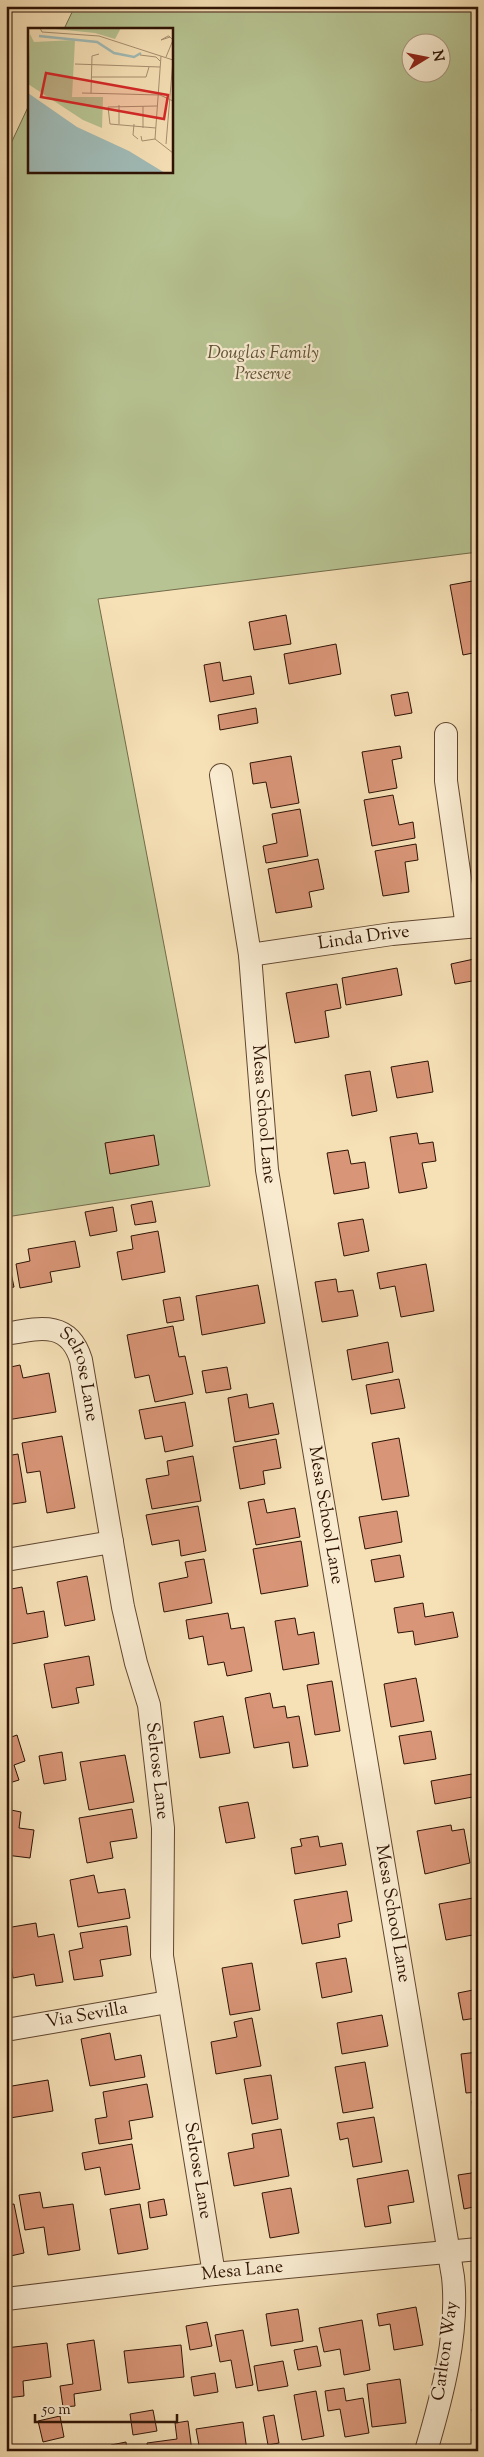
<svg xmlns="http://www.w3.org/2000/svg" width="484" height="2457" font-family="'Sorts Mill Goudy',serif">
  <rect width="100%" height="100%" fill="#f6e0b6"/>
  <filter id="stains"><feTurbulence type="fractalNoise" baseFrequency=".004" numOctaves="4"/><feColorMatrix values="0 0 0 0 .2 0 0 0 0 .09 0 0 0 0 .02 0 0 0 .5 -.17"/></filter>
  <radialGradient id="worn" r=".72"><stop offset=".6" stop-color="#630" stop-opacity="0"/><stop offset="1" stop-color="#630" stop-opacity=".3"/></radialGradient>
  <!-- green -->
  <path fill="#b7c392" stroke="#726b4b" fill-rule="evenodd" d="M75 6H478V552L98 599 210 1186 6 1217V154L29 105V171H171V29H64ZM412 42H442V72H412Z"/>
  <!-- building -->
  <path fill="#d89577" stroke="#2e1304" d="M478 580V626L473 627 478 652 463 655 450 585Z
    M286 615 291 644 254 650 249 622Z
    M336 644 341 674 289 684 284 654Z
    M220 662 223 681 251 676 254 694 210 702 204 665Z
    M408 692 412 713 395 716 391 695Z
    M256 708 258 723 220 730 218 715Z
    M400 746 402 758 392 760 397 788 369 793 362 752Z
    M291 756 299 803 271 808 266 782 253 784 250 763Z
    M393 795 399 825 413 822 415 838 372 846 364 800Z
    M300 809 308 856 266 863 263 846 277 843 272 814Z
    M416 844 418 860 405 862 409 892 383 896 375 851Z
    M318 859 324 889 309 892 312 907 276 913 268 869Z
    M474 959 478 980 455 984 451 964Z
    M397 968 402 995 346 1005 342 978Z
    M337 984 341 1008 325 1011 329 1037 295 1043 286 993Z
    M428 1061 433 1092 397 1098 391 1067Z
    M370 1071 377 1111 352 1116 345 1075Z
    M417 1133 419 1144 433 1142 436 1161 422 1163 427 1188 399 1193 390 1137Z
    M154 1135 159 1165 110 1174 105 1143Z
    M348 1150 351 1164 365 1162 369 1188 334 1194 327 1153Z
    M152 1201 156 1222 135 1225 131 1205Z
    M113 1207 117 1231 90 1236 85 1212Z
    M363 1219 369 1251 344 1256 338 1223Z
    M158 1231 165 1272 122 1280 117 1252 133 1249 131 1236Z
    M75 1241 80 1267 50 1272 52 1282 20 1288 16 1264 30 1261 28 1249Z
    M6 1249 14 1287 6 1289Z
    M426 1264 434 1311 401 1317 395 1286 380 1289 377 1273Z
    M336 1279 338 1292 353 1290 358 1316 322 1322 315 1282Z
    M258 1285 265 1323 202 1335 196 1296Z
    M180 1297 184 1320 167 1323 163 1300Z
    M173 1326 179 1357 185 1356 193 1394 155 1402 149 1375 135 1378 127 1335Z
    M388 1342 393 1372 352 1380 347 1350Z
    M20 1365 23 1378 49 1373 56 1412 7 1420 6 1368Z
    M227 1367 231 1389 206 1393 202 1371Z
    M399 1379 405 1408 371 1414 366 1385Z
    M247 1394 249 1408 273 1403 279 1434 235 1442 228 1398Z
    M185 1402 193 1446 165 1452 162 1436 145 1439 139 1410Z
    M62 1436 75 1508 47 1513 40 1471 27 1473 22 1443Z
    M399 1438 409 1496 382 1500 372 1443Z
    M276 1439 281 1468 263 1471 265 1484 240 1489 233 1447Z
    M18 1454 26 1502 6 1505V1456Z
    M193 1456 201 1501 152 1509 146 1479 169 1475 167 1461Z
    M264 1499 267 1513 295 1508 300 1537 256 1545 248 1502Z
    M198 1506 206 1551 181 1556 179 1540 152 1545 146 1515Z
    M397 1511 402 1542 365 1549 359 1517Z
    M301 1541 308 1586 261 1594 253 1549Z
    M400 1555 404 1577 375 1582 371 1560Z
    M204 1559 212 1603 164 1612 159 1583 188 1577 185 1562Z
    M87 1576 95 1620 65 1626 57 1582Z
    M22 1587 27 1614 44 1611 48 1637 6 1645V1590Z
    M423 1603 425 1617 453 1612 458 1637 415 1645 413 1631 398 1633 394 1608Z
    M228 1613 231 1629 244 1627 252 1671 227 1676 224 1662 208 1665 203 1636 189 1639 186 1620Z
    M295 1618 298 1635 314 1632 319 1664 283 1670 275 1621Z
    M89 1656 94 1685 76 1688 79 1703 52 1708 44 1664Z
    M416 1678 424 1721 391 1727 384 1684Z
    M332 1681 340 1731 315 1735 307 1685Z
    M270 1693 273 1708 285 1706 287 1718 299 1716 308 1766 293 1768 289 1742 254 1748 245 1698Z
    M223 1716 230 1753 200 1758 194 1722Z
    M431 1731 436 1759 404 1764 399 1736Z
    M17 1735 25 1761 14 1765 19 1780 6 1784V1739Z
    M62 1752 66 1780 44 1784 39 1756Z
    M125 1755 134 1802 89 1810 80 1762Z
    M478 1773V1796L435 1804 431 1781Z
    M248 1802 255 1838 226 1843 219 1807Z
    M6 1809 21 1812 19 1828 34 1830 30 1858 6 1855Z
    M132 1809 137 1838 110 1842 113 1858 87 1863 79 1818Z
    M451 1825 452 1831 464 1829 470 1863 425 1874 417 1831Z
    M318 1836 320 1847 342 1843 346 1865 295 1874 291 1848 302 1846 300 1839Z
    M94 1875 98 1893 125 1889 130 1918 78 1927 70 1880Z
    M347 1891 352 1921 338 1924 340 1937 302 1944 294 1900Z
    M473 1898 478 1934 446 1940 439 1904Z
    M36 1923 38 1937 54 1934 63 1982 36 1986 34 1974 13 1978 6 1928Z
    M127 1926 131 1955 100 1960 103 1976 74 1980 69 1951 83 1948 80 1933Z
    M346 1958 352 1992 322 1998 316 1963Z
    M252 1963 260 2010 230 2015 222 1968Z
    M478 1989V2024L477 2018 463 2020 458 1993Z
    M382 2015 388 2046 342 2054 337 2023Z
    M252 2018 261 2066 216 2074 211 2042 237 2037 234 2022Z
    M110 2033 115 2060 141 2055 145 2077 90 2086 81 2039Z
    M478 2052V2092L466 2093 461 2054Z
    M365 2062 373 2108 343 2113 335 2067Z
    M271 2075 278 2119 252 2124 244 2079Z
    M48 2080 53 2111 10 2118 6 2087Z
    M147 2084 153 2117 129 2121 132 2139 99 2144 95 2119 107 2117 103 2092Z
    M472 2101H478V2137L475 2138Z
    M374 2117 382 2162 353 2167 348 2138 340 2140 337 2123Z
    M281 2129 289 2176 234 2186 228 2153 254 2148 252 2134Z
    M132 2144 140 2189 105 2195 100 2167 85 2170 82 2153Z
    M408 2170 414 2202 388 2206 391 2223 365 2227 357 2179Z
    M478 2172V2206L464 2209 458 2175Z
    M291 2188 299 2233 270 2238 262 2193Z
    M40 2192 43 2208 73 2204 80 2250 48 2255 44 2227 25 2230 19 2195Z
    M164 2199 167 2215 150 2218 148 2202Z
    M14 2204 24 2253 6 2257V2205Z
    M140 2204 148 2249 118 2254 110 2209Z
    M416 2307 423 2345 394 2350 390 2324 379 2326 377 2314Z
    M298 2309 303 2341 271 2346 266 2314Z
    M362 2320 370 2370 344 2375 340 2349 324 2352 319 2328Z
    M207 2322 212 2346 190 2350 186 2326Z
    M243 2330 253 2385 236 2388 231 2360 220 2362 215 2335Z
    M94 2340 101 2390 74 2394 75 2406 63 2407 60 2386 73 2384 67 2344Z
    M47 2343 51 2377 23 2381 24 2396 6 2398V2348Z
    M181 2345 184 2377 128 2383 124 2351Z
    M317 2346 321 2366 298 2370 294 2350Z
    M283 2361 288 2386 258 2391 254 2366Z
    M215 2373 218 2392 194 2396 191 2377Z
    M400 2379 406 2423 372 2427 367 2384Z
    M344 2388 346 2401 363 2398 369 2433 345 2437 340 2409 328 2411 325 2391Z
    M316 2391 324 2436 302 2440 294 2395Z
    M478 2408V2451H477L472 2409Z
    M153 2410 157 2431 133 2435 130 2414Z
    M274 2415 279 2443 268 2445 263 2417Z
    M60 2416 64 2437 43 2442 38 2421Z
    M188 2421 192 2451H148L147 2443 177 2439 175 2423Z
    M243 2422 247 2451H200L196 2429Z
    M126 2442 127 2451H111V2445Z"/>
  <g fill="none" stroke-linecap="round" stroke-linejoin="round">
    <defs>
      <g id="minor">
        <path d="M446 734V781L467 927"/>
        <path id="s1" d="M221 775 250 955 267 1170 453 2277C459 2333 442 2397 426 2451"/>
        <path id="s2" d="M250 955 392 934 478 926"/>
        <path id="s3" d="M6 1334C39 1328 69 1320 81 1360L123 1607 136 1663 149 1705 163 1828 162 1956 214 2274"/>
        <path d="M6 1560 112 1542"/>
        <path id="s4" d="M6 2030 168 2002"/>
        <path id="s5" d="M6 2299 214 2274 478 2249"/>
      </g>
    </defs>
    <!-- minor casing -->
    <use href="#minor" stroke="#604630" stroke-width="24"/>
    <!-- minor -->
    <use href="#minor" stroke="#f9ebd0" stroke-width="22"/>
  </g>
  <g text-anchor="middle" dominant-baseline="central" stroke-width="4.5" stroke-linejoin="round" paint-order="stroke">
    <!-- park labels -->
    <g font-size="18" font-style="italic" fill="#5e5136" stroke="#f9ebd0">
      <text x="263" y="354">Douglas Family<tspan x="263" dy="21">Preserve</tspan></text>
    </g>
    <!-- street labels -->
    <g font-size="18" fill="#2e1304" stroke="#f9ebd0">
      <text stroke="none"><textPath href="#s2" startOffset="115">Linda Drive</textPath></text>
      <text stroke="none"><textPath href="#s1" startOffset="342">Mesa School Lane</textPath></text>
      <text stroke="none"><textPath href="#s3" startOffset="104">Selrose Lane</textPath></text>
      <text stroke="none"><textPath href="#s1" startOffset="748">Mesa School Lane</textPath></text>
      <text stroke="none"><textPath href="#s3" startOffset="509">Selrose Lane</textPath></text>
      <text stroke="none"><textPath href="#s1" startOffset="1152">Mesa School Lane</textPath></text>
      <text stroke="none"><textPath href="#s4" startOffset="82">Via Sevilla</textPath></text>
      <text stroke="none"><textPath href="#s3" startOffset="912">Selrose Lane</textPath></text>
      <text stroke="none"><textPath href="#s5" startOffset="238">Mesa Lane</textPath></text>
      <text transform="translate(446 2351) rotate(-82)">Carlton Way</text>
    </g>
  </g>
  <!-- overview -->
  <g transform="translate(28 28)">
    <rect width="145" height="145" fill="#f6e0b6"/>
    <path d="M17 0H93L87 11 67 5ZM2 6 6 14 47 12 44 69H75L74 100 55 92 0 56Z" fill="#b7c392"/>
    <path d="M0 65 49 99 101 123 137 145H0Z" fill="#a0bbb7"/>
    <path fill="none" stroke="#a0bbb7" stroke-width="2.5" d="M11 8 69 14 86 25 106 29 113 25"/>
    <path fill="none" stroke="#a68e6f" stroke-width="1" d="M12 0 14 4 71 8 145 32M142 9 133 12 140 8H141L145 12M112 27 128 29 132 33M133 28 127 111 145 125M138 29 145 12M47 36 132 39M64 49H118L121 39M54 65 132 67 145 73M63 65 64 28 71 26M91 96V77M106 96 105 107 110 111M115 100V78M128 100 82 96 80 79 129 78M113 108 114 113 127 111M138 116 145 32"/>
    <path fill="#d62828" fill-opacity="0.15" stroke="#d62828" stroke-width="2.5" d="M18 45 140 67 136 91 13 69Z"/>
    <rect width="145" height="145" fill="none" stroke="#2e1304" stroke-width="2.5"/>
  </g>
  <!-- margin -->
  <rect width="484" height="2457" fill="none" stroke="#f6e0b6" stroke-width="25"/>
  <rect x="8" y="8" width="469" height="2442" fill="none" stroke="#2e1304" stroke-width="2.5"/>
  <rect x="12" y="12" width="459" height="2432" fill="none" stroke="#2e1304"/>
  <!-- north arrow -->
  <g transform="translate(426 58) rotate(80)"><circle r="24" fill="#f9ebd0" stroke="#a8957e"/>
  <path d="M0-4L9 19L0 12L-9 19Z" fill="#8f2418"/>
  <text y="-8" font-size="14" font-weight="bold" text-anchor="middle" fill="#2e1304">N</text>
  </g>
  <!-- scale -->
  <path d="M35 2414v8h142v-8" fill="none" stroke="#2e1304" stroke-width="2.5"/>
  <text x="42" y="2414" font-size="15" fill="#2e1304" stroke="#f9ebd0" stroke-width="4" paint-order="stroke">50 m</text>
  <rect width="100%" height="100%" filter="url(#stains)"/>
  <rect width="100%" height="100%" fill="url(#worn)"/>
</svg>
